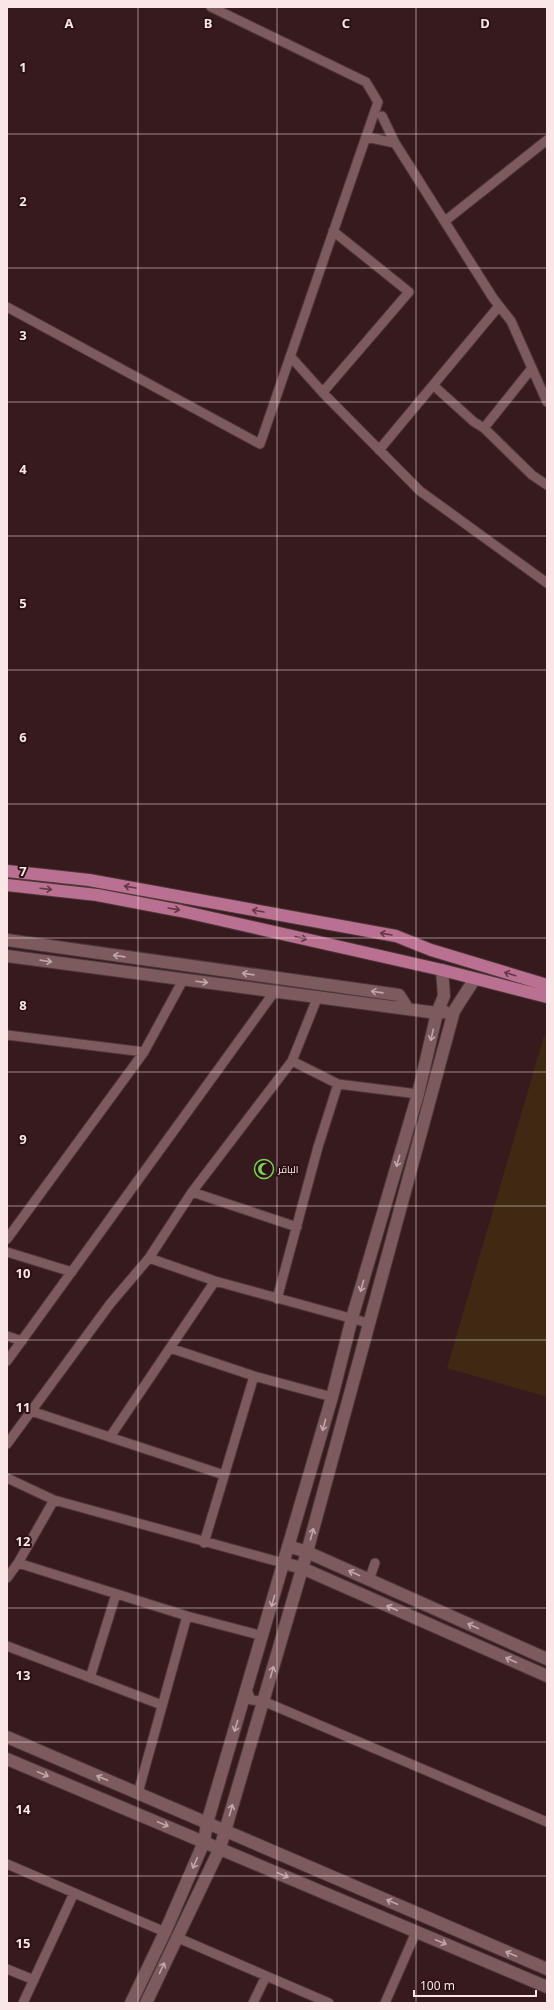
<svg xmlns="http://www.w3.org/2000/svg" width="554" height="2010" font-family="'Noto Sans',Cairo,sans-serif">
  <rect width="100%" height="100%" fill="#361a1e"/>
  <!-- green -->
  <path fill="#402913" d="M544 1036 547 1037V1397L447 1368Z"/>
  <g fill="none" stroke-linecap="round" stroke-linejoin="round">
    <defs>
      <path id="minor" d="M382 116 395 143
        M366 137 395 143 493 298 511 321 547 402
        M445 221 547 140
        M7 307 260 444 378 102 366 82 211 7
        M290 356 325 395 420 491 547 583
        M433 385 474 422 484 428 532 475 547 485
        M323 392 409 292 333 231
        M484 428 532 368
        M379 450 499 306
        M7 1035 144 1052
        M292 1061 338 1084 418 1094
        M192 1192 297 1227
        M7 1239 144 1052 183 980
        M7 1252 72 1272
        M149 1258 215 1281 368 1323
        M277 1299 318 1147 338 1084
        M7 1336 22 1341
        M170 1348 254 1376 332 1397
        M7 1361 275 991
        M31 1411 224 1475
        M110 1437 215 1281
        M7 1444 110 1304 149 1258 192 1192 292 1061 318 996
        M7 1478 54 1500 283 1563
        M204 1543 254 1376
        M18 1563 187 1616 263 1636
        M7 1578 18 1563 54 1500
        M369 1580 375 1563
        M7 1646 162 1705
        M90 1678 116 1594
        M247 1690 251 1700 263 1701 547 1822
        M138 1793 187 1616
        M7 1864 165 1932
        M176 1937 329 2003
        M7 1969 34 1980
        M23 2003 74 1893
        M253 2003 266 1976
        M385 2003 416 1932"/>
      <path id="tertiary" d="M7 940 399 995 408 1009
        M7 956 437 1013 445 1012
        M288 1546 307 1552 547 1659
        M283 1563 302 1568 547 1676
        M7 1737 547 1969
        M7 1759 547 1987
        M131 2003 165 1932 204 1842 207 1823 332 1397 352 1318 418 1094 437 1013 444 996 442 970
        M146 2003 220 1848 307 1552 454 1011 474 980"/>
      <path id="primary" d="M7 871 89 880 396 936 431 950 547 985
        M7 885 97 895 181 911 442 970 547 997"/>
    </defs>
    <!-- minor casing -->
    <use href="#minor" stroke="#4d3639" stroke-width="11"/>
    <!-- tertiary casing -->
    <use href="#tertiary" stroke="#4d3639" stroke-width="14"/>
    <!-- primary casing -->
    <use href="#primary" stroke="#4d3639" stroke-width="14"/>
    <!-- minor -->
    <use href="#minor" stroke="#7c5a5d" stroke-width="9"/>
    <!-- tertiary -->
    <use href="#tertiary" stroke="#7c5a5d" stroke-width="12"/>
    <!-- primary -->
    <use href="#primary" stroke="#ba7091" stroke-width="12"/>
  </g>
  <!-- one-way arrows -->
  <defs><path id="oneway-shaft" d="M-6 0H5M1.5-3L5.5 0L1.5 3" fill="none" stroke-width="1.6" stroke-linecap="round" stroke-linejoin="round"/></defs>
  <g stroke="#653746">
    <use href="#oneway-shaft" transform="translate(130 887) rotate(-170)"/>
    <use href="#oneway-shaft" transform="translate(46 889) rotate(7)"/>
    <use href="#oneway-shaft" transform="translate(174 909) rotate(10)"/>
    <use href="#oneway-shaft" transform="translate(258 911) rotate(-170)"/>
    <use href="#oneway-shaft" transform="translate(386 934) rotate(-170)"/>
    <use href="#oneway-shaft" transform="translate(301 938) rotate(13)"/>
    <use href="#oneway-shaft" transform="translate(510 974) rotate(-163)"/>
  </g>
  <g stroke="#c1a7a9">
    <use href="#oneway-shaft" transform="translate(119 956) rotate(-172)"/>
    <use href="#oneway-shaft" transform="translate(46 961) rotate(8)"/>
    <use href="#oneway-shaft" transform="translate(248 974) rotate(-172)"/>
    <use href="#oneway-shaft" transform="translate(202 982) rotate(7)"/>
    <use href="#oneway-shaft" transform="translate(377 992) rotate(-172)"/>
    <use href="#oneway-shaft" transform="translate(432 1035) rotate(103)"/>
    <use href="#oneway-shaft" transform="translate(398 1161) rotate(106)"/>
    <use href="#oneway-shaft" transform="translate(362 1286) rotate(106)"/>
    <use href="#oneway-shaft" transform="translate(324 1425) rotate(106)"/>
    <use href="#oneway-shaft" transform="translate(312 1534) rotate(-75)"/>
    <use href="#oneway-shaft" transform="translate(354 1573) rotate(-156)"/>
    <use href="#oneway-shaft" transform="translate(273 1601) rotate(106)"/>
    <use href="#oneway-shaft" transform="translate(392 1608) rotate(-156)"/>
    <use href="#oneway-shaft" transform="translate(473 1626) rotate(-156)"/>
    <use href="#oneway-shaft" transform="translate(511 1660) rotate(-156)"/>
    <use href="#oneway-shaft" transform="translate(272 1672) rotate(-74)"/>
    <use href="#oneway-shaft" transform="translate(236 1726) rotate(107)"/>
    <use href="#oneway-shaft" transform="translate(43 1774) rotate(23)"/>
    <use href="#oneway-shaft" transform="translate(102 1778) rotate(-157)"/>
    <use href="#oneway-shaft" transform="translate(231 1810) rotate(-74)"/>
    <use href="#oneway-shaft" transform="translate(163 1824) rotate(23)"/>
    <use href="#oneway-shaft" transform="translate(195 1863) rotate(114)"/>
    <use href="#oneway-shaft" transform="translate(283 1875) rotate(23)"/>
    <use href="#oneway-shaft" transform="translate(392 1902) rotate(-157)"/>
    <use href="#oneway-shaft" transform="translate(441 1942) rotate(23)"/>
    <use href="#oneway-shaft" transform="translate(511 1954) rotate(-157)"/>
    <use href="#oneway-shaft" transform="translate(162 1968) rotate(-65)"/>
  </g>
  <!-- grid -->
  <path fill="none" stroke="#fae6e7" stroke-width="1" stroke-opacity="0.55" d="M138 7V2003M277 7V2003M416 7V2003M7 134H547M7 268H547M7 402H547M7 536H547M7 670H547M7 804H547M7 938H547M7 1072H547M7 1206H547M7 1340H547M7 1474H547M7 1608H547M7 1742H547M7 1876H547"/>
  <!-- icons -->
  <defs>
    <symbol id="mosque-ring" viewBox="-11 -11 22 22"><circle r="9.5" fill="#2c1114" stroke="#7ad157" stroke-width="1.5"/><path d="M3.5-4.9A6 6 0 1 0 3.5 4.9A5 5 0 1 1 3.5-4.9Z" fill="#7ad157"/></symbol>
  </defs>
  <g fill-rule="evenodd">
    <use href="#mosque-ring" x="253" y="1158" width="22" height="22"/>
  </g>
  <g text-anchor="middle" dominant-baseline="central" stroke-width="4" stroke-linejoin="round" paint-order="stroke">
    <!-- poi labels -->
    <g font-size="10" fill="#fae6e7" stroke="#2c1114" text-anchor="start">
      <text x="278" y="1169">الباقر</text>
    </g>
  </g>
  <g font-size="13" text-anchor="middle" font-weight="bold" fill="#fae6e7" stroke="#2c1114" stroke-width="4" stroke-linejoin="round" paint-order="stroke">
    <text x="69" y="28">A</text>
    <text x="208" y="28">B</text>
    <text x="346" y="28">C</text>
    <text x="485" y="28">D</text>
    <text x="23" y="72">1</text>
    <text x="23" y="206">2</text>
    <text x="23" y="340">3</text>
    <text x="23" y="474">4</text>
    <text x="23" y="608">5</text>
    <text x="23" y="742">6</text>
    <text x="23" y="876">7</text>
    <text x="23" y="1010">8</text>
    <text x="23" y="1144">9</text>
    <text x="23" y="1278">10</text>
    <text x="23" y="1412">11</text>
    <text x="23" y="1546">12</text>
    <text x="23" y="1680">13</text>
    <text x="23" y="1814">14</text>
    <text x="23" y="1948">15</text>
  </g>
  <!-- border -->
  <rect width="554" height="2010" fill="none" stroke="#fae6e7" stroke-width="16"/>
  <!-- scale -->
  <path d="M414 1990v6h122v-6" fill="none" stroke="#fae6e7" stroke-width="2"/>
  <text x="420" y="1990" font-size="12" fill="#fae6e7" stroke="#2c1114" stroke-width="3" paint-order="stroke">100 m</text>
</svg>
